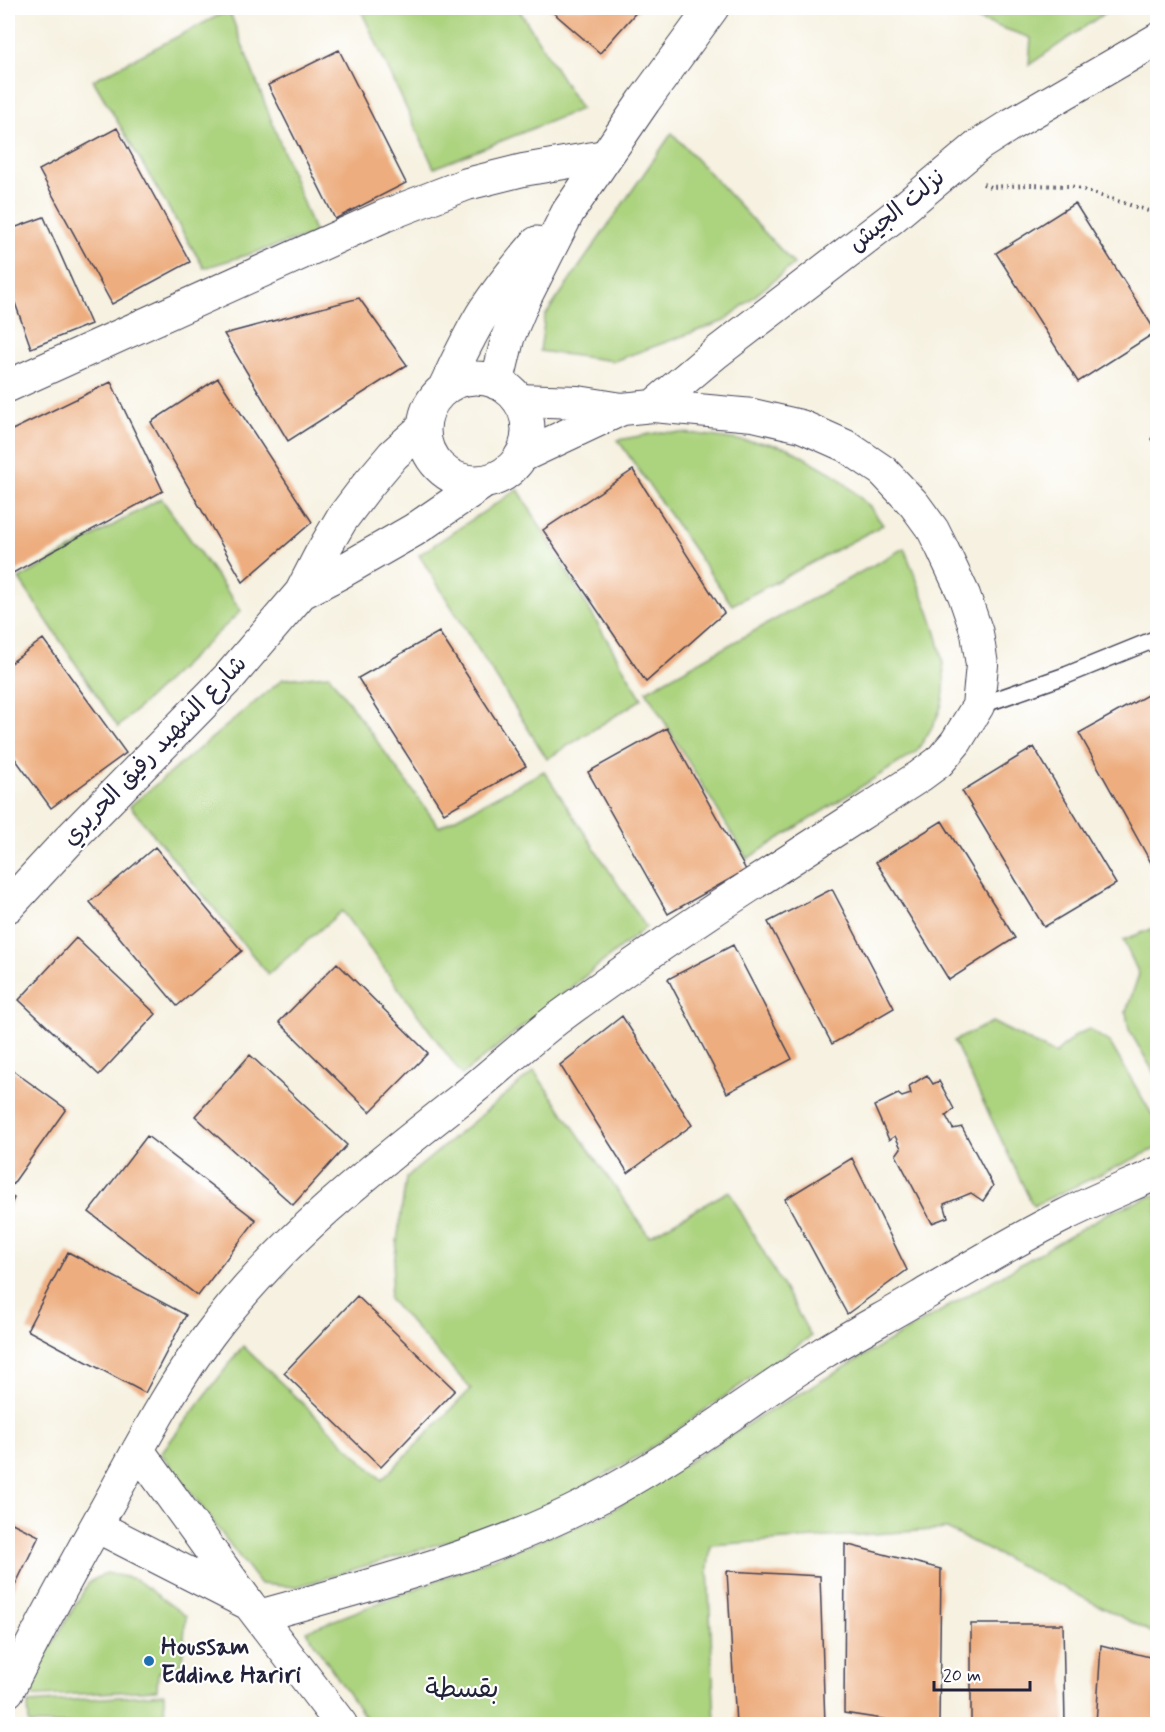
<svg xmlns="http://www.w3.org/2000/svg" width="1165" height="1732" font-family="Mynerve,'Playpen Sans Arabic',sans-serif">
  <rect width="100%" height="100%" fill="#fff"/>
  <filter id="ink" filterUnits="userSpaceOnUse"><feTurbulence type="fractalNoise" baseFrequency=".0167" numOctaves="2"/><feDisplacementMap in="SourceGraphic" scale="12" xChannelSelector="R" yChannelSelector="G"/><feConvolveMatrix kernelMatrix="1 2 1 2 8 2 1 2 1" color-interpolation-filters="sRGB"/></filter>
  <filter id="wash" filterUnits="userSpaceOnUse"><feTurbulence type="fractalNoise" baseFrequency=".008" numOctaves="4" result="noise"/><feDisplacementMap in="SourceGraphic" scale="24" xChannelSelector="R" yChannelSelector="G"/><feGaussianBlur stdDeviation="1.35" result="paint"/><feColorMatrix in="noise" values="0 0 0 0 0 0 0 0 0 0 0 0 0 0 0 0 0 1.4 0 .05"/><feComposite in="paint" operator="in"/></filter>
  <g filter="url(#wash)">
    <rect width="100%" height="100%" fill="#f6f1e0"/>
    <!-- green -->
    <path fill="#acd37e" stroke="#677a5c" stroke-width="1.5" d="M360 8H518L581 109 434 168Z
      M966 8H1112L1029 65 1031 38 974 18Z
      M229 10 315 234 204 268 93 80Z
      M672 133 794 264 724 321 614 361 540 351 545 316Z
      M661 432 697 434 738 440 767 443 788 448 837 476 870 507 883 525 732 605 618 440Z
      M518 489 642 699 547 759 419 555Z
      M161 498 241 611 118 727 19 579Z
      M904 548C920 590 954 659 942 704 937 721 926 737 916 752L747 859 646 691Z
      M329 675 439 827 544 771 646 927 462 1075 342 911 268 974 130 806 283 679Z
      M1157 927H1158L1157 1078 1129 1030 1126 1012 1139 974 1123 940Z
      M992 1022 1055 1054 1076 1035 1089 1029 1110 1043 1157 1123V1148L1033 1206 954 1041Z
      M534 1071 649 1236 729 1191 811 1336 639 1456 531 1516 295 1587 260 1584 161 1453 243 1346 382 1480 471 1389 389 1299 406 1178Z
      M1157 1194V1635L947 1529 711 1545 708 1567 715 1724H369L306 1631 603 1516 753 1421 1108 1213Z
      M106 1573 135 1579 186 1616 181 1671 158 1672 157 1690 21 1697 89 1582Z
      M164 1694 165 1724H29L28 1703Z"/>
    <g id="blocks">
      <!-- building -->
      <path fill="#edad7f" d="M548 8H640L600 53Z
        M339 50 406 183 335 219 268 85Z
        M117 128 190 262 112 304 39 170Z
        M1075 203 1156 332 1078 382 996 253Z
        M44 217 91 324 31 348 8 283V230Z
        M359 298 407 365 288 441 224 334Z
        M218 378 312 522 243 582 151 422Z
        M111 382 163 491 13 573 8 561V432Z
        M1158 430V450L1151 439Z
        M633 470 724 613 646 682 543 530Z
        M439 632 526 766 444 813 358 678Z
        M43 639 126 753 51 808 8 749V665Z
        M1149 694 1158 709V868L1155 870 1079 733Z
        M667 728 746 870 668 914 588 772Z
        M1034 747 1116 884 1044 927 962 791Z
        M942 821 1015 938 949 980 876 862Z
        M155 847 242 951 177 1006 90 902Z
        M832 889 894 1008 832 1044 768 922Z
        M76 938 156 1014 99 1075 19 1000Z
        M733 945 792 1059 727 1093 668 979Z
        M337 963 428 1053 370 1112 279 1022Z
        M622 1016 692 1125 628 1173 560 1065Z
        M250 1055 347 1145 293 1205 195 1116Z
        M8 1067 66 1109 10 1188 8 1186Z
        M927 1075 933 1084 939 1081 954 1109 946 1116 953 1129 962 1127 993 1186 983 1201 971 1193 944 1204 948 1217 932 1223 896 1155 901 1148 895 1136 889 1140 874 1106 898 1094 902 1097 911 1094 909 1086Z
        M147 1136 256 1220 198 1296 89 1212Z
        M852 1158 907 1270 847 1314 785 1199Z
        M8 1195 14 1198 8 1211Z
        M68 1252 186 1315 145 1393 27 1330Z
        M357 1296 455 1390 381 1467 284 1373Z
        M8 1521 39 1536 8 1600Z
        M845 1544 941 1569 939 1724H915L844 1713Z
        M727 1571 820 1576 825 1724H736Z
        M971 1624H1063L1065 1724H971Z
        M1101 1645 1158 1659V1724H1096Z"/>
    </g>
  </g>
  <g filter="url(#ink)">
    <use href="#blocks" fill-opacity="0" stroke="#424154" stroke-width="1.5"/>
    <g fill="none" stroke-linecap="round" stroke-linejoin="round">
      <defs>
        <path id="service" d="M978 706 1067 675 1158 638"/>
        <path id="minor" d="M8 386 384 216 467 184 523 170 605 156
          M653 406 716 353 892 218 979 145 1012 124 1158 39
          M520 457 622 409
          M138 1450 249 1604 341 1724
          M96 1526 245 1602
          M259 1616C370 1585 486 1556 589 1503 672 1461 745 1403 823 1353 855 1333 888 1316 920 1297 967 1269 1015 1240 1065 1215 1095 1200 1127 1187 1158 1173
          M8 1691C40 1626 76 1562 111 1499 142 1443 172 1385 210 1334 280 1240 374 1167 466 1095 497 1070 526 1043 557 1019 675 932 798 855 920 776L939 762 956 742 978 706 982 665 977 633 964 595 942 548 933 530 914 504 883 471 846 446 801 426 753 415 653 406 622 409 578 402 518 400"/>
        <path id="tertiary" d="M424 430a52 52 0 1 1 104 0a52 52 0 1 1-104 0Z
          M497 383 508 337 524 299 568 212 644 101 712 8
          M444 389C457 362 469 335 485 310 501 286 519 264 537 243
          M301 593 339 573 414 530 484 482
          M8 906 70 839 230 676 301 593 320 556 341 520 366 487 393 455 424 427"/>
      </defs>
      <!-- service casing -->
      <use href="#service" stroke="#424154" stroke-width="19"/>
      <!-- minor casing -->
      <use href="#minor" stroke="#424154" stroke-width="34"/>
      <!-- tertiary casing -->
      <use href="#tertiary" stroke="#424154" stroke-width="35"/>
      <!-- path -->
      <path stroke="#424154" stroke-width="4" stroke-dasharray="1.5 4.5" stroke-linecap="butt" d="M983 184 990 187 1027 185 1071 186 1158 214"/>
      <!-- service -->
      <use href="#service" stroke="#fff" stroke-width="16"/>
      <!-- minor -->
      <use href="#minor" stroke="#fff" stroke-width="32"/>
      <!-- tertiary -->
      <use href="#tertiary" stroke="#fff" stroke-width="33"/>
    </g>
  </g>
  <!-- markers -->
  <circle fill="#1f6fb2" stroke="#fff" stroke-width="2" cx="149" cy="1661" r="6"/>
  <g text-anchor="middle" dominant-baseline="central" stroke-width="4.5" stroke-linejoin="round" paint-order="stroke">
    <!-- street labels -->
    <g font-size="24" fill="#22223b" stroke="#fff">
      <text transform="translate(897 211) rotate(-39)">نزلت الجيش</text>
      <text transform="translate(155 751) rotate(-46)">شارع الشهيد رفيق الحريري</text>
    </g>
    <!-- poi labels -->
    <g font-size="24" font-weight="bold" fill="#22223b" stroke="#fff" text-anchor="start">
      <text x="161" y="1647">Houssam<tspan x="161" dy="28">Eddine Hariri</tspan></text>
    </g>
    <!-- quarter labels -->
    <g font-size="27" fill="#22223b" stroke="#fff">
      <text x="462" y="1689">بقسطة</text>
    </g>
  </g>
  <!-- margin -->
  <rect width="1165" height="1732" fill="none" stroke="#fff" stroke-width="30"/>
  <!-- scale -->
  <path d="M934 1681v9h96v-9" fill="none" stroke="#22223b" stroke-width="3"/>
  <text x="943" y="1681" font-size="18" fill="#22223b" stroke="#ffffff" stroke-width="4.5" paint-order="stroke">20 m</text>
</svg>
